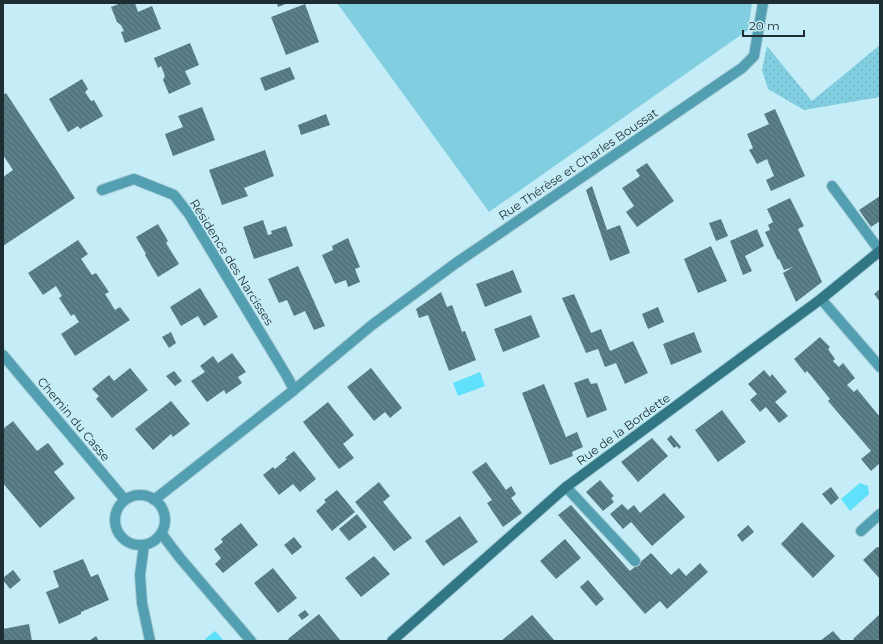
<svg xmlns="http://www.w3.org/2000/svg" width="883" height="644" font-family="Montserrat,sans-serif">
  <defs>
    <pattern id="grass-dots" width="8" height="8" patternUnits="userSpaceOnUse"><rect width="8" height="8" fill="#81cee0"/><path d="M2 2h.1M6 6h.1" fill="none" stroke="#6fb1c1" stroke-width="1.8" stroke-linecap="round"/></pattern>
    <pattern id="building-back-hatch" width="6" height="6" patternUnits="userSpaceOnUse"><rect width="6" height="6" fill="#5a7f88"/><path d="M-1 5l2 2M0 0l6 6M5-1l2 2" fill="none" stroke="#4a6870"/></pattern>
  </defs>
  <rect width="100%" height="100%" fill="#c5edf7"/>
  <!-- grass -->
  <path fill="url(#grass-dots)" d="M880 45V97L804 110 768 89 762 70 767 46 812 101Z"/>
  <!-- garden -->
  <path fill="#81cee0" d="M337 3H752L748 30 489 212Z"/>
  <!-- water -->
  <path fill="#5fe0fb" d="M480 372 485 386 458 396 453 383Z
    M860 483 868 486 869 494 850 511 841 499Z
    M215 631 224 641H206L205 639Z"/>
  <!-- building -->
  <path fill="url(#building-back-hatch)" d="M121 3H135L138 12 152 6 161 29 125 43 121 32 124 31 121 25 117 22 111 7Z
    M277 3H288L278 7Z
    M305 4 319 42 286 55 271 17Z
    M190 43 199 65 185 71 191 84 169 94 163 80 165 76 161 66 158 68 154 58Z
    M290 67 295 79 265 91 260 78Z
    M82 79 88 89 85 92 91 101 94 100 103 116 80 129 78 126 68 132 49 99Z
    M6 93 75 198 3 246V177L13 170 3 155V95Z
    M202 107 215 140 173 156 165 134 183 127 178 116Z
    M775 109 805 176 771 191 766 180 774 176 767 159 757 164 749 150 753 148 747 134 769 124 764 114Z
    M326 114 330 125 301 135 298 125Z
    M265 150 274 176 244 188 248 196 222 205 209 170Z
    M647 163 674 201 637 227 626 212 634 206 622 188 640 176 636 170Z
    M592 186 607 230 620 225 630 253 610 261 586 190Z
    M880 196V221L871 227 859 210Z
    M790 198 804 226 798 229 822 282 796 302 783 273 793 267 784 270 779 259 778 260 765 232 770 230 768 225 773 222 767 209Z
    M721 219 728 236 716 241 709 223Z
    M263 220 268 235 272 234 271 231 286 226 293 246 254 259 243 227Z
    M158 224 168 241 166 243 179 264 158 277 145 255 146 254 136 237Z
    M757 229 764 246 745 256 752 271 743 275 730 241Z
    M348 238 360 267 355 269 360 282 348 287 346 280 335 284 322 255 333 250 332 246Z
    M78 240 88 254 81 259 92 275 96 273 98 276 109 292 105 294 115 310 120 307 130 320 75 356 61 334 79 322 74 314 71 316 59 298 62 296 56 286 43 295 28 273Z
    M711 246 727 281 698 293 684 259Z
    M298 266 325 326 314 330 305 311 294 316 287 300 279 303 268 279Z
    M513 270 522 292 485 307 476 284Z
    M200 288 218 317 204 326 198 316 181 326 170 307Z
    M880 289V302L874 294Z
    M441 292 447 307 452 305 462 332 465 331 476 360 449 371 428 315 419 318 416 309Z
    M574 294 591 333 601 329 610 351 633 341 648 373 625 384 616 363 605 367 598 349 586 353 562 298Z
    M658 307 664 322 648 329 642 314Z
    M531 315 540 337 503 352 494 329Z
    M171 332 176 343 169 348 162 337Z
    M694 332 702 352 671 365 663 344Z
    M820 337 830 347 828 349 835 359 833 361 839 367 843 363 855 378 847 385 854 392 857 389 880 417V463L871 471 861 459 871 451 828 401 830 399 813 378 807 371 805 373 794 359Z
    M232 353 246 372 238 377 242 383 226 394 224 390 207 402 191 381 205 372 200 366 213 356 218 363Z
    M130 368 148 390 112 418 96 399 99 396 92 389 109 375 114 381Z
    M371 368 402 408 390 418 385 412 374 421 347 387Z
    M764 370 770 377 772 374 787 392 775 402 788 416 779 423 766 407 760 412 750 400 757 394 748 384Z
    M174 371 182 381 175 386 166 376Z
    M588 378 591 384 597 383 607 410 587 418 574 383Z
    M544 384 566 437 577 432 583 447 572 452 573 456 550 465 522 393Z
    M171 401 190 424 173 437 171 434 153 450 135 429Z
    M328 402 354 435 343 444 354 458 339 469 303 422Z
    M722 410 746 442 718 462 695 430Z
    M13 421 37 451 48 443 64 464 54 472 75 498 40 528 3 483V429Z
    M671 435 681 447 679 449 677 446 674 448 667 439Z
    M652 438 668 456 638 482 621 462Z
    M294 451 316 479 300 492 293 484 279 495 263 475 273 467 275 469 287 459 285 458Z
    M486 462 506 490 511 486 516 494 511 498 522 513 503 527 487 503 492 500 472 472Z
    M600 480 614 496 611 498 614 502 603 511 586 492Z
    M379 482 390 496 383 502 412 538 394 551 355 502Z
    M831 487 839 498 831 505 822 494Z
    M337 490 355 512 332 531 316 511 326 502 324 500Z
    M664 493 685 517 652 546 631 522 623 529 610 514 622 504 628 510 634 505 640 513Z
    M571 505 630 571 651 553 671 575 679 568 686 576 700 563 708 572 667 609 660 601 645 614 558 515Z
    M357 514 367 527 349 541 339 529Z
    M460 516 478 542 443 566 425 541Z
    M802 522 835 556 813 578 781 544Z
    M241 523 258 545 223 573 215 564 221 558 214 549 223 542 221 539Z
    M748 525 754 532 742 542 737 535Z
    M294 537 302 547 292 555 284 545Z
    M565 539 581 558 556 579 540 561Z
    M877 547 880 548V579L863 560Z
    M374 556 390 574 361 597 345 578Z
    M83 559 91 577 98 574 109 600 81 612V614L59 624 46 592 59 587 53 571Z
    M273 568 297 598 278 613 254 583Z
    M13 570 21 580 10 589 3 580V578Z
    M588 580 604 599 596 606 580 587Z
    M305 610 309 615 302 620 298 615Z
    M319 614 340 640 289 641 288 639Z
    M880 614V638L877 641H855L853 639Z
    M532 615 555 641H501Z
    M29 624 32 641H3V629Z
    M833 631 842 641H820Z
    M96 636 99 641H89Z"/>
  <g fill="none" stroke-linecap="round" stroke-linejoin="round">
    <defs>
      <path id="street" d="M832 186 880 251
        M102 190 134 179 174 195 189 214 288 378 294 390
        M821 299 880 367
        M3 355 125 500
        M566 487 635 561
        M115 520a25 25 0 1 1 50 0a25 25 0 1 1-50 0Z
        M154 500 294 390 372 325 456 263 742 68 754 56 763 3
        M861 531 880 514
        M161 533 180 558 251 641
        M144 545 140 575 142 603 150 641"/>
      <path id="secondary" d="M392 641 566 487 821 299 880 251"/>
    </defs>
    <!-- street casing -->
    <use href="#street" stroke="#a7cad3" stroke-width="12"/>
    <!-- secondary casing -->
    <use href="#secondary" stroke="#a7cad3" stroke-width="12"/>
    <!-- street -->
    <use href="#street" stroke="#529fb1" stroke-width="10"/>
    <!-- secondary -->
    <use href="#secondary" stroke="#307685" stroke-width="10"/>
  </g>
  <g text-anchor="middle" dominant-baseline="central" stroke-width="4" stroke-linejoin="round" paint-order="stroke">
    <!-- street labels -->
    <g font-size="12" fill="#1e2d31" stroke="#c5edf7">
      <text transform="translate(578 164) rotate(-34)">Rue Thérèse et Charles Boussat</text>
      <text transform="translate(232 262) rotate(58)">Résidence des Narcisses</text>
      <text transform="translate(74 419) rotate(50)">Chemin du Casse</text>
      <text transform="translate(623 429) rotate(-36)">Rue de la Bordette</text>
    </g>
  </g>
  <!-- border -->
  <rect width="883" height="644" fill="none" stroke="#1e2d31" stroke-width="8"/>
  <!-- scale -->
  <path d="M743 30v6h61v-6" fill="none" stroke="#1e2d31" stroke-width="2"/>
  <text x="749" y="30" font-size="12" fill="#1e2d31" stroke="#c5edf7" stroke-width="3" paint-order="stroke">20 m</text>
</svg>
